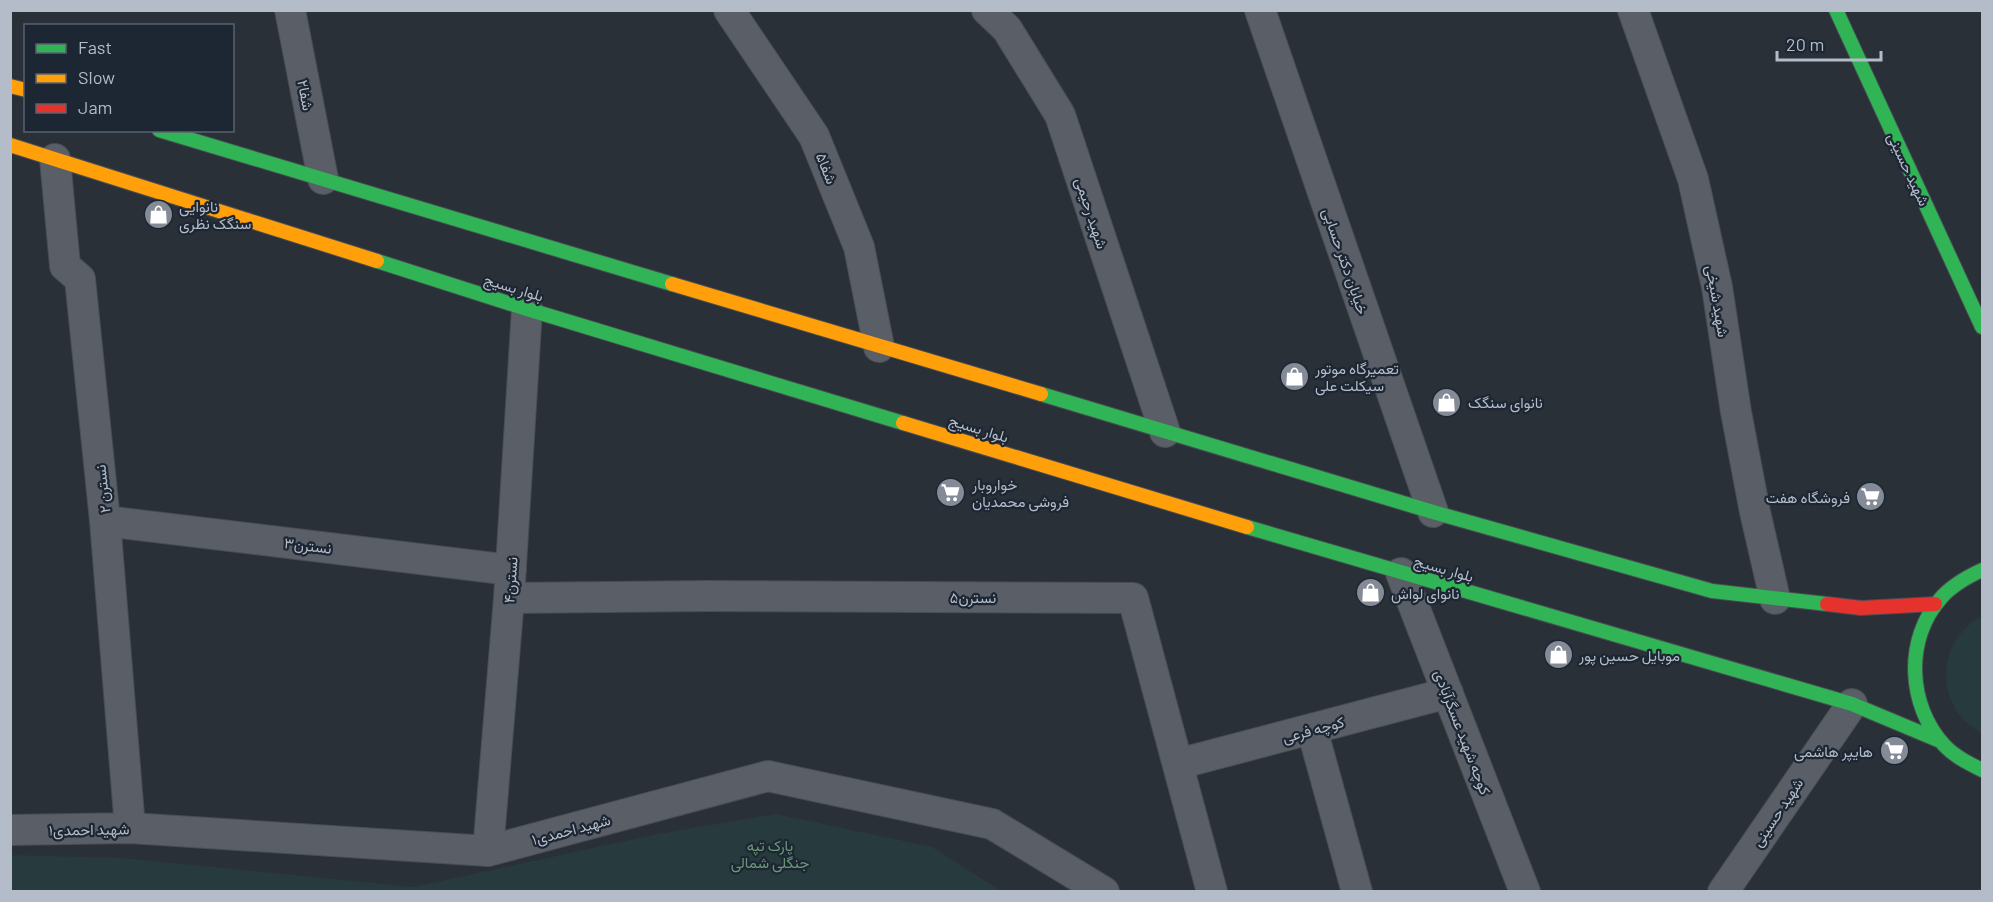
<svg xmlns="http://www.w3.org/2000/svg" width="1993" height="902" font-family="Barlow,Vazirmatn,sans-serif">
  <rect width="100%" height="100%" fill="#2a3038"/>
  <!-- green -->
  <path fill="#273a3e" d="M1982 616V733C1944 715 1933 661 1964 630 1969 624 1976 620 1982 616Z
    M776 814 932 847 1001 891H11V855L122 858 414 887 653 835Z"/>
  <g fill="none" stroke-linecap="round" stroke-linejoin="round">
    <defs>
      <path id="street" d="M290 10 323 179
        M729 10 814 136 859 247 879 347
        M987 10 1007 29 1060 115 1165 432
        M1260 10 1433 512
        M1633 10 1693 179 1717 287 1736 412 1755 512 1775 599
        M55 159 65 266 80 279 105 521 130 828
        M105 521 511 570
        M1401 573 1525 892
        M509 598 707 596 1133 598 1212 892
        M1312 729 1357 892
        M1178 764 1448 693
        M10 830 130 828 488 851 768 776 992 824 1104 892
        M488 851 509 598 527 309
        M1723 892 1852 704"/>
      <path id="fast" d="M1836 10 1982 327
        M159 130 672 284
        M377 261 527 309 903 423
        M1041 394 1433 512 1712 591 1827 604
        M1247 527 1852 704 1938 740
        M1982 570C1967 577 1952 585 1941 598 1904 639 1908 706 1944 745 1954 756 1968 763 1982 770"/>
      <path id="slow" d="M10 86 26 90
        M10 145 377 261
        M672 284 1041 394
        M903 423 1247 527"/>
      <path id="jam" d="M1827 604 1861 608 1935 604"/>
    </defs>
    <!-- street casing -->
    <use href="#street" stroke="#484c53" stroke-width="32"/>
    <!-- fast casing -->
    <use href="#fast" stroke="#484c53" stroke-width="16"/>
    <!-- slow casing -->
    <use href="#slow" stroke="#484c53" stroke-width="16"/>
    <!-- jam casing -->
    <use href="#jam" stroke="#484c53" stroke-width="16"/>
    <!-- street -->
    <use href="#street" stroke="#5a5e66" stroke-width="30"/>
    <!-- fast -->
    <use href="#fast" stroke="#30b455" stroke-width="14"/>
    <!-- slow -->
    <use href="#slow" stroke="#ff9f0a" stroke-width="14"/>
    <!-- jam -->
    <use href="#jam" stroke="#e5322d" stroke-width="14"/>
  </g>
  <!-- icons -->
  <defs>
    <symbol id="shop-disc" viewBox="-11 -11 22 22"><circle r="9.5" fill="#848b96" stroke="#1d2633"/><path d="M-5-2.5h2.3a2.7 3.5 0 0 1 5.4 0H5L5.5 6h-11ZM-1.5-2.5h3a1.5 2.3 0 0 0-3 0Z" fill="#fff"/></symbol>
    <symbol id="supermarket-disc" viewBox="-11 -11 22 22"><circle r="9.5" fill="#848b96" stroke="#1d2633"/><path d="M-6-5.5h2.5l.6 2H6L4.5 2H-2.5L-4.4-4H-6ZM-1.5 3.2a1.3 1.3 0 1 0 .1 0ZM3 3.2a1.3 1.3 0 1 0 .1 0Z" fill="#fff"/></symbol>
  </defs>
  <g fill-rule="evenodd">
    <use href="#shop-disc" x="142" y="198" width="33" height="33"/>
    <use href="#shop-disc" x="1278" y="360" width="33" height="33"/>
    <use href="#shop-disc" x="1430" y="386" width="33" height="33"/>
    <use href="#supermarket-disc" x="934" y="476" width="33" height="33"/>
    <use href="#supermarket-disc" x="1854" y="480" width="33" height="33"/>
    <use href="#shop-disc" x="1354" y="576" width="33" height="33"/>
    <use href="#shop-disc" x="1542" y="638" width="33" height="33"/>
    <use href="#supermarket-disc" x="1878" y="734" width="33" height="33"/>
  </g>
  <g text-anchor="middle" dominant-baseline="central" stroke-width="4.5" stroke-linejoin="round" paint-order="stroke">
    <!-- street labels -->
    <g font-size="15" fill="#b4bcc9" stroke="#1d2633">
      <text transform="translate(306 95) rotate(79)">شفا۲</text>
      <text transform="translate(827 168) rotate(68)">شفا۵</text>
      <text transform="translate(1909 169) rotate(65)">شهید حسینی</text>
      <text transform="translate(1092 213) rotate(72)">شهید رحیمی</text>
      <text transform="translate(1346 261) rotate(71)">خیابان دکتر حسابی</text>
      <text transform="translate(514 287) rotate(17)">بلوار بسیج</text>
      <text transform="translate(1718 301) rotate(80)">شهید شیخی</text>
      <text transform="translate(979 428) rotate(17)">بلوار بسیج</text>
      <text transform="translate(102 489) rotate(-96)">نسترن ۲</text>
      <text transform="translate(308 545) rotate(7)">نسترن۳</text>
      <text transform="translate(1444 568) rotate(16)">بلوار بسیج</text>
      <text transform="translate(510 580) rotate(-86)">نسترن۴</text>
      <text x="973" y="597">نسترن۵</text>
      <text transform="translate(1313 729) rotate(-15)">کوچه فرعی</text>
      <text transform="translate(1463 732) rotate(69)">کوچه شهید عسگرآبادی</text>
      <text transform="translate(1777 812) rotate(-56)">شهید حسینی</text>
      <text transform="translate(89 829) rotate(-1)">شهید احمدی۱</text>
      <text transform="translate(571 829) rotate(-15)">شهید احمدی۱</text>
    </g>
    <!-- poi labels -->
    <g font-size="15" fill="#b4bcc9" stroke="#1d2633" text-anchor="start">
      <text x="179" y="206">نانوایی<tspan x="179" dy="17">سنگک نظری</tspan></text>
      <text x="1315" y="368">تعمیرگاه موتور<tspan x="1315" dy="17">سیکلت علی</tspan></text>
      <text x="1468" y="402">نانوای سنگک</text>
      <text x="972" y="484">خواروبار<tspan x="972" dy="17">فروشی محمدیان</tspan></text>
      <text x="1850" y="497" text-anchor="end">فروشگاه هفت</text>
      <text x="1391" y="593">نانوای لواش</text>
      <text x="1579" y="655">موبایل حسین پور</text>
      <text x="1873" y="751" text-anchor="end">هایپر هاشمی</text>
    </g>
    <!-- park labels -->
    <g font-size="15" fill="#6b9a76" stroke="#1d2633">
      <text x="770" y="845">پارک تپه<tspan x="770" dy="17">جنگلی شمالی</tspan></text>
    </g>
  </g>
  <!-- border -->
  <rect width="1993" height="902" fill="none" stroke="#b4bcc9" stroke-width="24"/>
  <!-- legend -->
  <rect x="24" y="24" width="210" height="108" fill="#1d2633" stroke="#59626f" stroke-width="1.5"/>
  <rect x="36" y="44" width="30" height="9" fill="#30b455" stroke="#59626f" stroke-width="1.5"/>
  <text x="78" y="54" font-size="18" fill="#b4bcc9">Fast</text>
  <rect x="36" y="74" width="30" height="9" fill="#ff9f0a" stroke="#59626f" stroke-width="1.5"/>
  <text x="78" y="84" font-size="18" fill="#b4bcc9">Slow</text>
  <rect x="36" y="104" width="30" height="9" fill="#e5322d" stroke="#59626f" stroke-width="1.5"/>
  <text x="78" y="114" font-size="18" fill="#b4bcc9">Jam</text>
  <!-- scale -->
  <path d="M1777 51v9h104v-9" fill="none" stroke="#b4bcc9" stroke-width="3"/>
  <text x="1786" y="51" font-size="18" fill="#b4bcc9" stroke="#1d2633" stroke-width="4.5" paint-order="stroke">20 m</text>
</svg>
